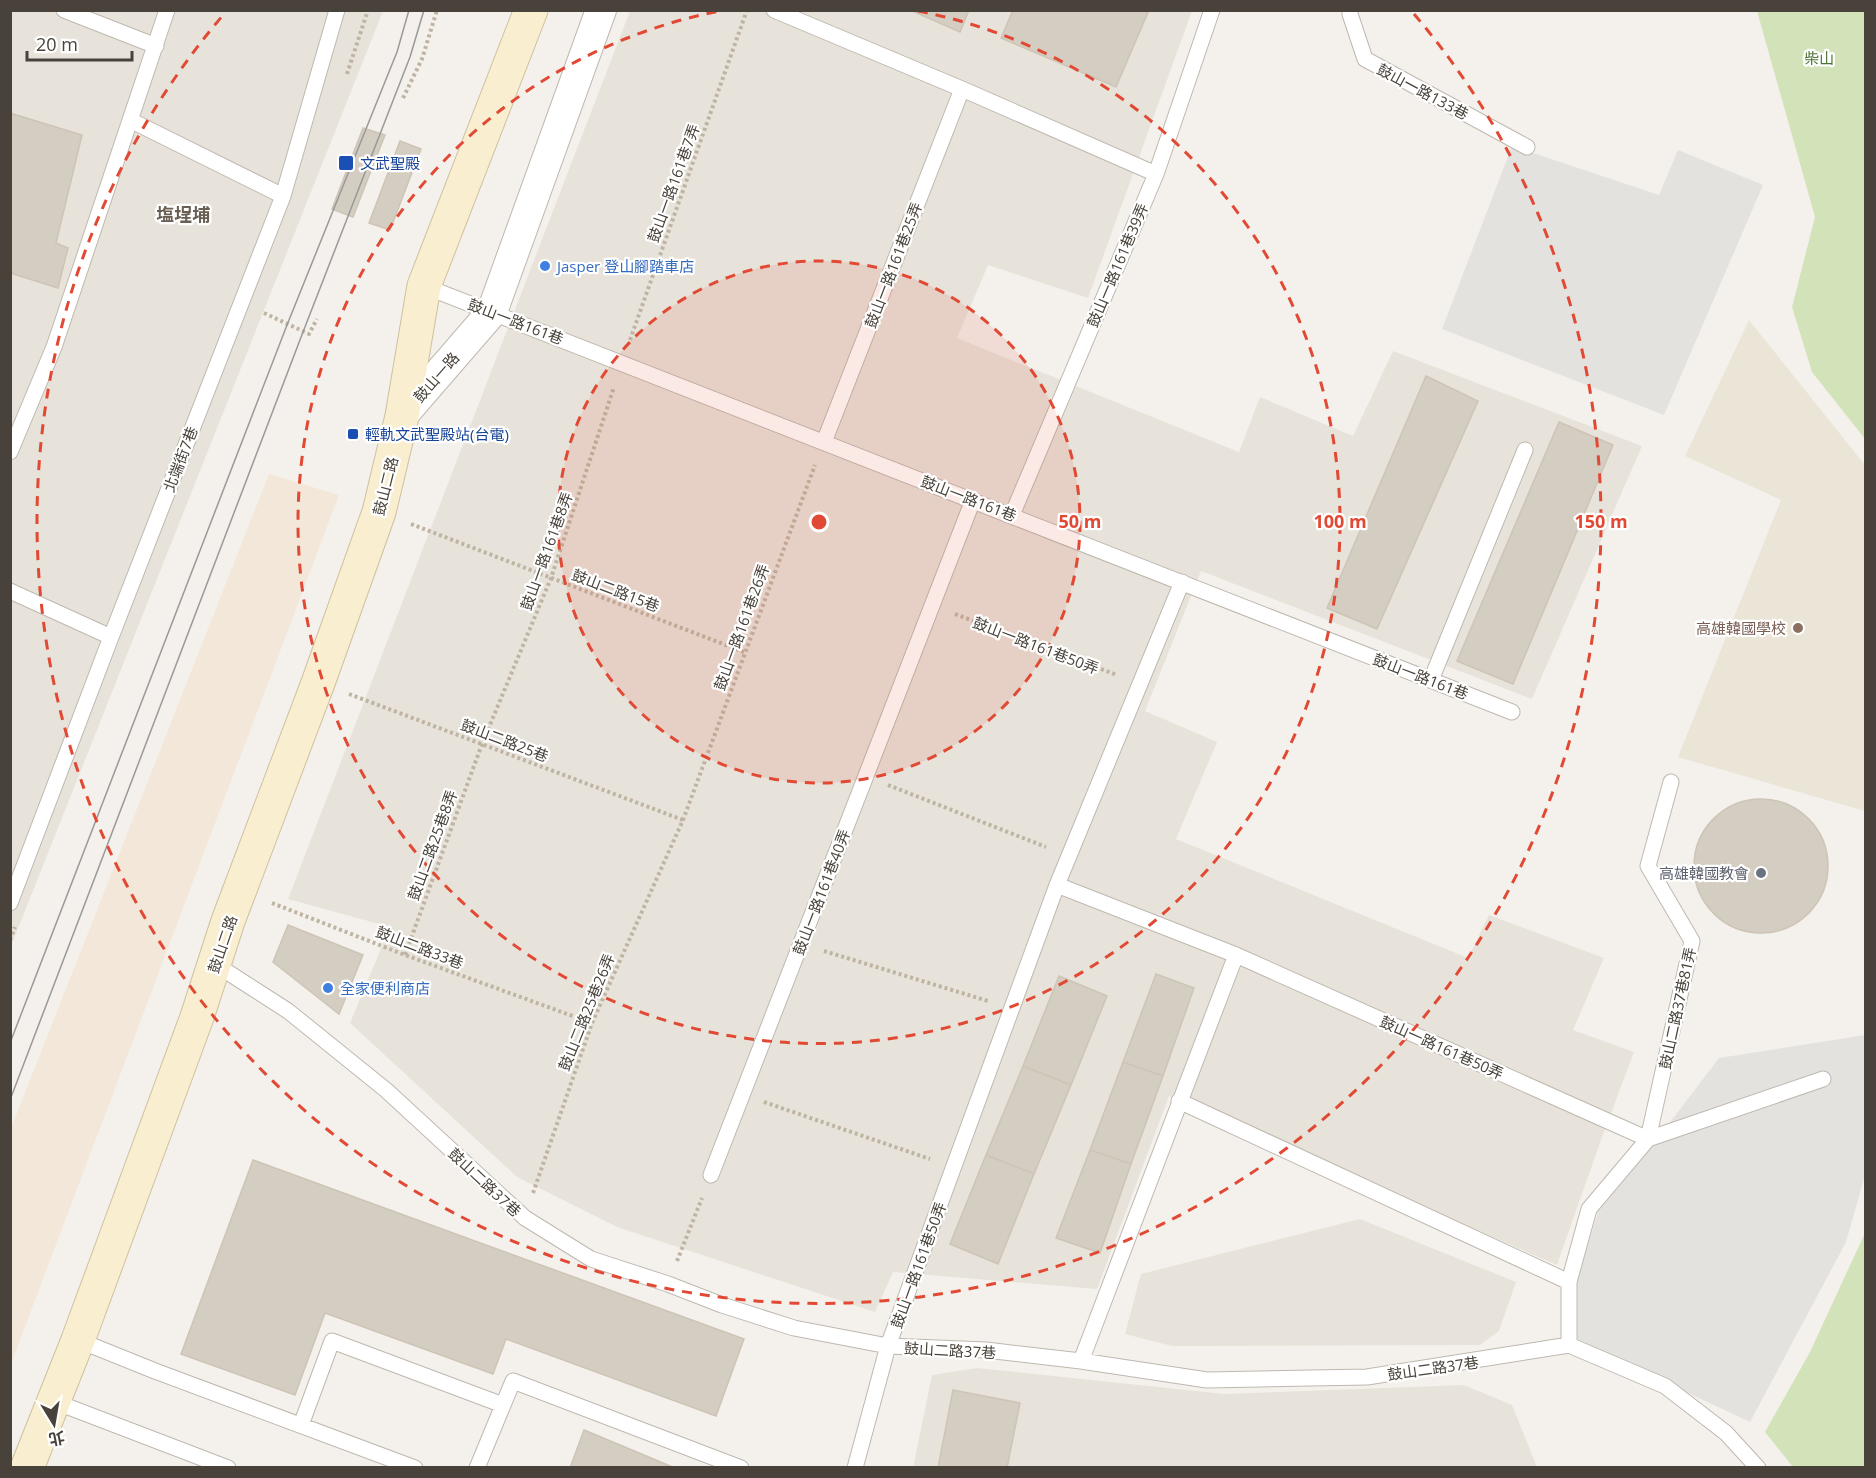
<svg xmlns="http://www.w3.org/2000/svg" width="1876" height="1478" font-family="'Open Sans','Noto Sans TC',sans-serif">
  <rect width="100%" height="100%" fill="#f4f1ec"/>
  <!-- residential -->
  <path fill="#e7e3da" d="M11 11H383L11 946Z
    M630 11H1192L1088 298 988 265 957 338 1239 452 1260 397 1353 436 1393 351 1642 446 1532 699 1201 571 1145 711 1217 742 1176 839 1468 958 1489 915 1604 958 1573 1030 1634 1052 1601 1140 1557 1265 1169 1096 1097 1289 893 1272 875 1312 617 1227 517 1177 350 1023 390 927 288 899Z
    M1360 1219 1516 1282 1499 1331 1480 1345 1172 1346 1125 1334 1141 1274Z
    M977 1368 1224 1394 1464 1385 1512 1405 1537 1467 913 1468 932 1375Z"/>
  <!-- commercial -->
  <path fill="#f3e7da" d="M269 474 339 495 11 1364V1128Z"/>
  <!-- education -->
  <path fill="#ebe5d7" d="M1749 320 1865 465V811L1678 757 1781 500 1685 456Z"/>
  <!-- green -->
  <path fill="#d2e3b9" d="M1757 11H1865V439L1812 372 1792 307 1815 217Z
    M1865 1233V1467H1793L1765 1432 1810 1352Z"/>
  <!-- parking -->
  <path fill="#e3e2df" d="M1512 146 1659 195 1678 150 1763 185 1664 415 1442 329Z
    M1865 1035V1175L1846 1242 1750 1422 1577 1341 1575 1287 1598 1212 1642 1159 1719 1058Z"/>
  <!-- building -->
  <path fill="#d4cdc2" stroke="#cec4b6" stroke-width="1.5" d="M910 10H969L960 32Z
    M1013 10H1149L1116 87 1001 38Z
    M10 113 82 135 56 243 68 248 58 288 10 273Z
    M363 128 385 135 353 217 332 209Z
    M400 141 421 149 390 230 369 223Z
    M1426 376 1478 401 1377 629 1327 608Z
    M1559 422 1613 445 1513 684 1457 661Z
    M1694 866a67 67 0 1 1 134 0a67 67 0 1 1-134 0Z
    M288 925 363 955 339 1014 273 962Z
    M1156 974 1194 988 1163 1076 1123 1062Z
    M1059 976 1107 996 1071 1085 1023 1066Z
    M1123 1062 1163 1076 1131 1164 1090 1150Z
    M1023 1066 1071 1085 1034 1174 986 1155Z
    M1090 1150 1131 1164 1100 1253 1056 1238Z
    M986 1155 1034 1174 998 1264 950 1244Z
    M253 1160 744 1339 716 1416 506 1339 493 1374 325 1313 295 1395 181 1354Z
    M953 1390 1020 1403 1007 1468H938Z
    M584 1430 675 1468H570Z"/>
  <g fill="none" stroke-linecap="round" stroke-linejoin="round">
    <defs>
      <path id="lane" d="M64 10 156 46
        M774 10 962 89 1156 174
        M1350 10V14L1365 59 1527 147
        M130 120 283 196
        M424 286 1512 712
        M824 442 962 89
        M10 452 54 347 167 10
        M1012 515 1156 174 1212 10
        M10 591 111 637
        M1431 680 1525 450
        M1057 885 1236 955 1648 1139 1692 941 1648 866 1671 782
        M10 903 111 637 283 196 337 10
        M215 964 288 1011 386 1090 525 1218 591 1259 668 1284 722 1305 794 1328 888 1346 986 1350 1081 1361 1207 1380 1367 1377 1569 1345 1665 1386 1726 1433 1758 1468
        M1179 1101 1569 1282
        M711 1175 973 500
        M78 1340 155 1371 415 1468
        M1569 1345V1282L1589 1209 1648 1139 1823 1079
        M1081 1361 1236 955
        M53 1401 228 1468
        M301 1425 332 1341 503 1405
        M477 1468 513 1381 741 1468
        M855 1468 888 1346 1057 885 1182 582"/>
      <path id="street" d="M402 416 492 312 601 10"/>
      <path id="secondary" d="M27 1468 78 1340 197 1017 228 921 318 683 379 512 402 416 424 286 531 10"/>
    </defs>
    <!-- lane casing -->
    <use href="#lane" stroke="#bfb8af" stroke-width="17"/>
    <!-- street casing -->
    <use href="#street" stroke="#bfb8af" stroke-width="32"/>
    <!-- secondary casing -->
    <use href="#secondary" stroke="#cec1a0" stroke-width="35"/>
    <!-- path -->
    <path stroke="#bfb4a2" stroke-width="4" stroke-dasharray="3 3" stroke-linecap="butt" d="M347 74 368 10
      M403 98 422 59 437 10
      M264 313 309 334 317 319
      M630 340 747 10
      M411 524 744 652
      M955 614 1117 675
      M349 694 683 820
      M888 785 1046 847
      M272 903 405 955 592 1023
      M10 940 15 927
      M824 951 988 1001
      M405 955 482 744 551 578 614 387
      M764 1102 930 1159
      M533 1193 592 1023 683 820 815 465
      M677 1261 702 1198"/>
    <!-- lane -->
    <use href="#lane" stroke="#fff" stroke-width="15"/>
    <!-- street -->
    <use href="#street" stroke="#fff" stroke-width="30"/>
    <!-- secondary -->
    <use href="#secondary" stroke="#f9eed0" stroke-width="33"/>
    <!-- tram -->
    <path stroke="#999" stroke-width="1.5" d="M10 1043 287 325 397 52 409 10
      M10 1100 303 332 410 57 424 10"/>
  </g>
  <!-- distance rings -->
  <circle cx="819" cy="522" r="261" fill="#e24934" fill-opacity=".12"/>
  <g fill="none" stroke="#e24934" stroke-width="3" stroke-dasharray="10 8">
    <circle cx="819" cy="522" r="261"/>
    <path d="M918 11A521 521 0 1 1 720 11"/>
    <path d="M1414 14A782 782 0 1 1 224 14"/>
  </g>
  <!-- markers -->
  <g fill="#1a4fb4" stroke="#fff" stroke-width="2">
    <rect x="338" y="155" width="16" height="16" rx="3"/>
    <rect x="347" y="428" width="12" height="12" rx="3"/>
  </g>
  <g fill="#3f7fe0" stroke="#fff" stroke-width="2">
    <circle cx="545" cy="266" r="6"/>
    <circle cx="328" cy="988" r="6"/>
  </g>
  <circle fill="#8d6e63" stroke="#fff" stroke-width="2" cx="1798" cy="628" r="6"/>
  <circle fill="#6b7280" stroke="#fff" stroke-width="2" cx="1761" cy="873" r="6"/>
  <g text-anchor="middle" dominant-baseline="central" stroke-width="4.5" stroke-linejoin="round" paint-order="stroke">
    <!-- park labels -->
    <g font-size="15" fill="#4d7433" stroke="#fff">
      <text x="1819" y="58">柴山</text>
    </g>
    <!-- street labels -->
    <g font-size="15" fill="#48423a" stroke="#fff">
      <text transform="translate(1423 91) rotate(28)">鼓山一路133巷</text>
      <text transform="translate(673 183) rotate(-70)">鼓山一路161巷7弄</text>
      <text transform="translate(893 265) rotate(-69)">鼓山一路161巷25弄</text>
      <text transform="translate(1117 265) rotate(-67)">鼓山一路161巷39弄</text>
      <text transform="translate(516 321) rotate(21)">鼓山一路161巷</text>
      <text transform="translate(436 377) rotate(-49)">鼓山一路</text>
      <text transform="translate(180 459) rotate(-69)">北端街7巷</text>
      <text transform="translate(385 486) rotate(-76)">鼓山二路</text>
      <text transform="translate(969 498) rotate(21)">鼓山一路161巷</text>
      <text transform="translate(546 551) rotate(-70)">鼓山一路161巷8弄</text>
      <text transform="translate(616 590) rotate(21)">鼓山二路15巷</text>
      <text transform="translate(741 627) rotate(-70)">鼓山一路161巷26弄</text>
      <text transform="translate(1036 645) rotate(21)">鼓山一路161巷50弄</text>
      <text transform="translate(1421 676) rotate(21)">鼓山一路161巷</text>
      <text transform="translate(505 740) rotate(21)">鼓山二路25巷</text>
      <text transform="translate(432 845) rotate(-70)">鼓山二路25巷8弄</text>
      <text transform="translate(821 892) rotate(-69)">鼓山一路161巷40弄</text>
      <text transform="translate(222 944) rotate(-71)">鼓山二路</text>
      <text transform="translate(420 947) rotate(21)">鼓山二路33巷</text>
      <text transform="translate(1677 1008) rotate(-78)">鼓山二路37巷81弄</text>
      <text transform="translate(586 1012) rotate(-68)">鼓山二路25巷26弄</text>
      <text transform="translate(1442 1047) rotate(24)">鼓山一路161巷50弄</text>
      <text transform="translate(485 1182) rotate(43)">鼓山二路37巷</text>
      <text transform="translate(918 1265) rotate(-70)">鼓山一路161巷50弄</text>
      <text transform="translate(950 1350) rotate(3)">鼓山二路37巷</text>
      <text transform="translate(1433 1368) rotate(-8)">鼓山二路37巷</text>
    </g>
    <!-- transit labels -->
    <g font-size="15" fill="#164399" stroke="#fff" text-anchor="start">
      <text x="360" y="163">文武聖殿</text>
      <text x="365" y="434">輕軌文武聖殿站(台電)</text>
    </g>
    <!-- shop labels -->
    <g font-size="15" fill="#366cbe" stroke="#fff" text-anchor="start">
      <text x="557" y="266">Jasper 登山腳踏車店</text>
      <text x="340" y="988">全家便利商店</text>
    </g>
    <!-- education labels -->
    <g font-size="15" fill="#785e54" stroke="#fff" text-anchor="end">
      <text x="1786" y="628">高雄韓國學校</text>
    </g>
    <!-- worship labels -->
    <g font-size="15" fill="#5b616d" stroke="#fff" text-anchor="end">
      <text x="1749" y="873">高雄韓國教會</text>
    </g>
    <!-- quarter labels -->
    <g font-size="18" font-weight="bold" fill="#695f52" stroke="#fff">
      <text x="183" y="214">塩埕埔</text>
    </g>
  </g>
  <circle cx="819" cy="522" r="9" fill="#e24934" stroke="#fff" stroke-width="3"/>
  <g font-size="18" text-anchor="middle" font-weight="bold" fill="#e24934" stroke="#fff" stroke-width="4.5" stroke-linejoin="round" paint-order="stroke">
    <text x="1080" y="528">50 m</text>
    <text x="1340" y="528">100 m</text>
    <text x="1601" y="528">150 m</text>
  </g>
  <!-- border -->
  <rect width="1876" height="1478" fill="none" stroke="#48423a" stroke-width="24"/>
  <!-- north arrow -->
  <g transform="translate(54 1424) rotate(169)" stroke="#ffffff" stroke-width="4.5" paint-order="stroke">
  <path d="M0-4.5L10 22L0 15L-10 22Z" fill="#48423a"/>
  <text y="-9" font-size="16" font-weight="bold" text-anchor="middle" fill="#48423a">北</text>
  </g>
  <!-- scale -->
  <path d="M27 51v9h105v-9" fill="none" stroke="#48423a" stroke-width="3"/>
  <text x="36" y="51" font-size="18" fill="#48423a" stroke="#ffffff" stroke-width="4.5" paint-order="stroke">20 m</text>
</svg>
